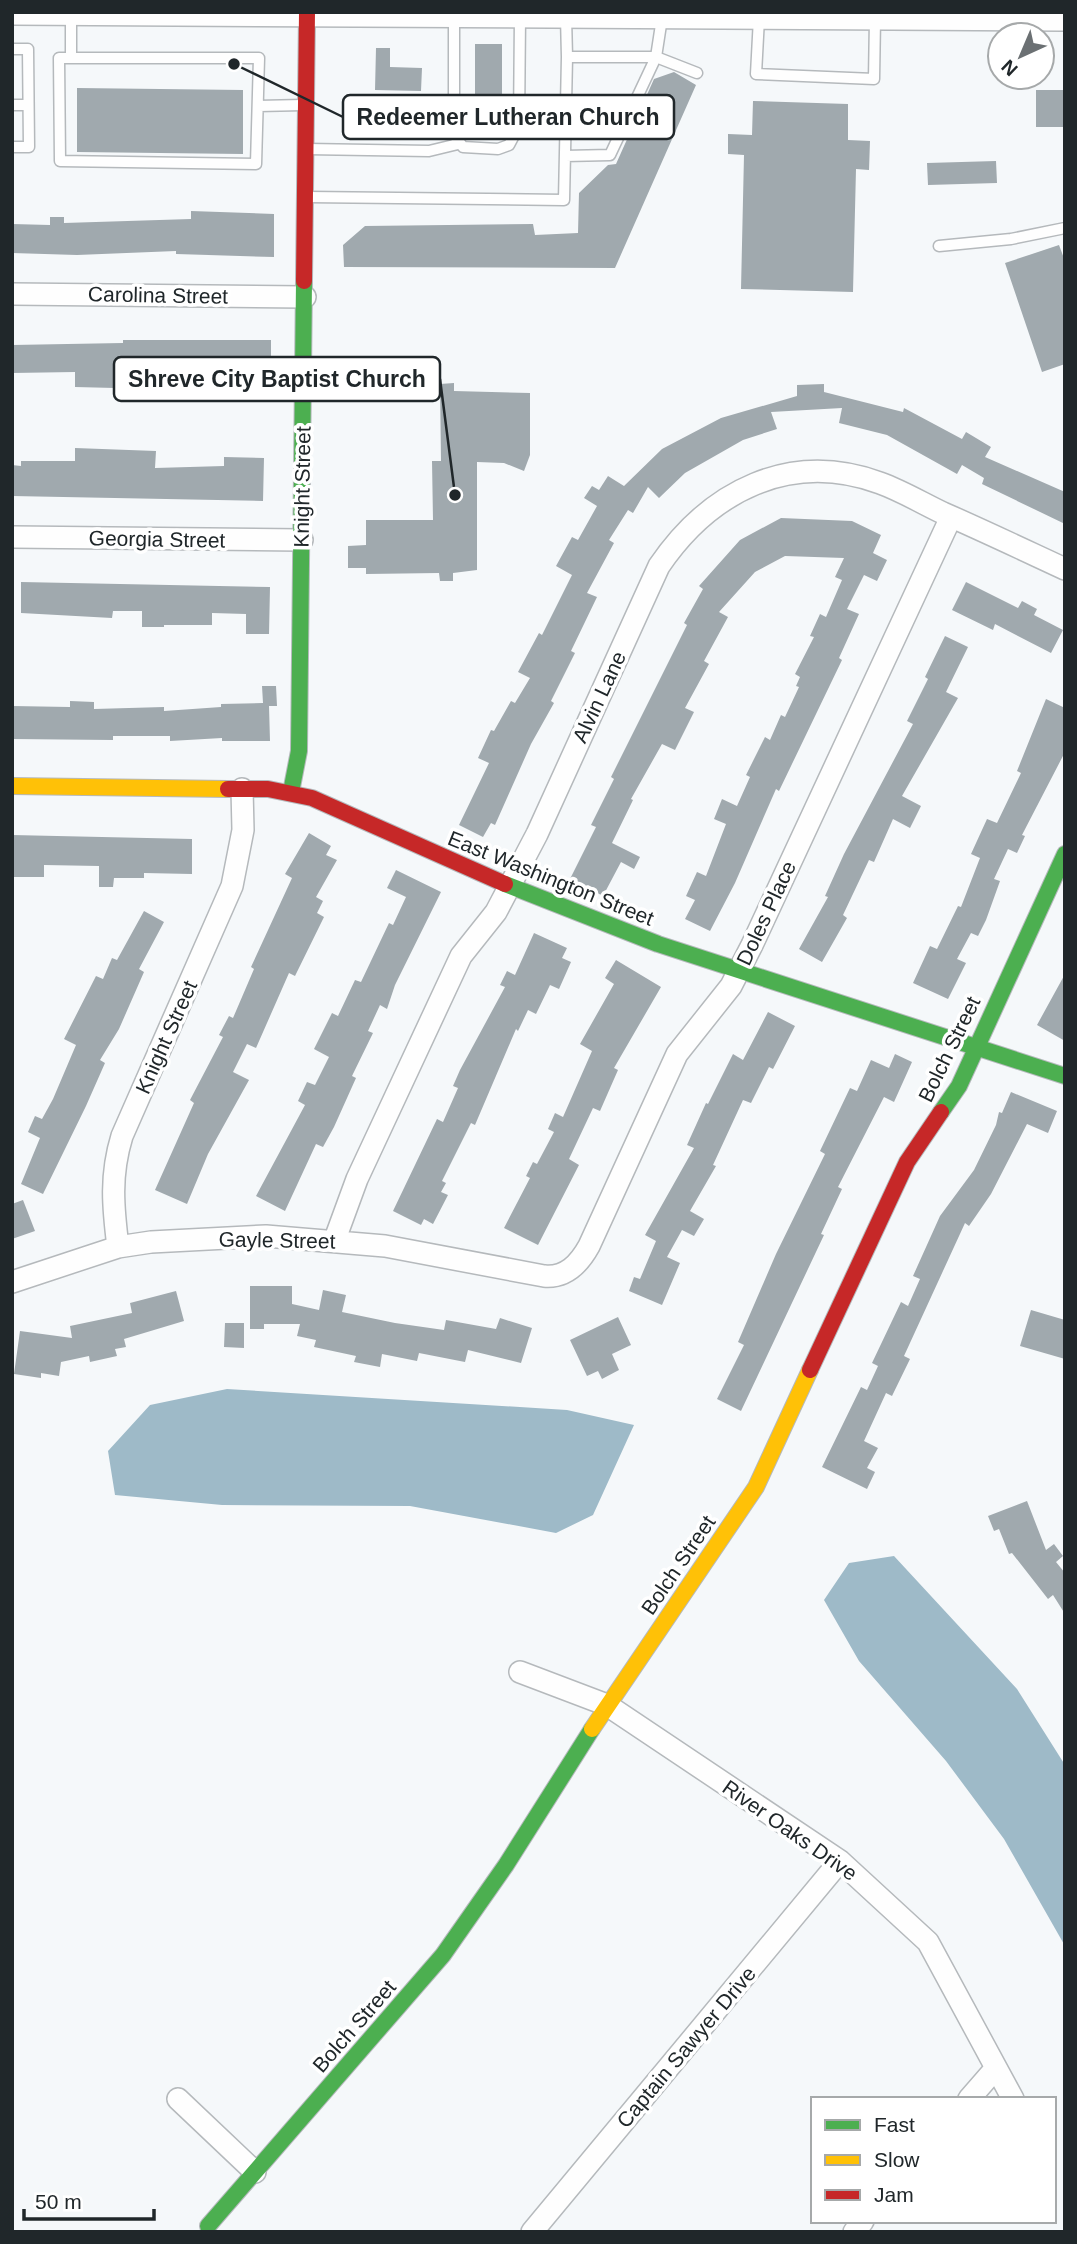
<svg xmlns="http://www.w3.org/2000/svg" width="1077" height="2244" font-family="Helvetica,sans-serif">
  <rect width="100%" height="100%" fill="#f5f8fa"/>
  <!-- water -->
  <path fill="#9ebac8" d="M227 1389 567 1410 634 1425 593 1515 556 1533 410 1506 222 1505 115 1495 108 1451 150 1405Z
    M894 1556 1017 1689 1065 1765V1946L1004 1839 946 1761 859 1661 824 1600 849 1563Z"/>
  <!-- building -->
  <path fill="#a0a9ae" d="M475 44H502V117H475Z
    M376 48H390V67L422 68 421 91 375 90Z
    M674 72 696 85 615 268 344 267 343 245 365 226 533 224 535 235 578 233 579 193 608 165 616 164 654 79Z
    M77 88 243 90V154L77 152Z
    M1036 90H1065V127H1036Z
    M753 101 848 104V140L870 141 869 170 856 169 853 292 741 289 744 155 728 154V134L752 135Z
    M996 161 997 183 928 185 927 163Z
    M191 211 274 214V257L176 254V251L77 255 12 253V224L50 225V217H64V223L191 219Z
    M1059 245 1065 261V364L1042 372 1005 263Z
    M123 340H271V384L252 383V370L207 371 206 389 187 388V378L115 375V388L75 387V372L12 373V345L123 343Z
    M454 383V391L530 393V455L524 471 504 463 477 462V570L453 573V581H440L439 573 366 574V568H348V546L366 545V520H433L432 461H441L440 384Z
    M824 384V392L903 412 904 408 962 439 966 432 991 447 985 457 1065 492V524L982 484 984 478 962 465 957 474 887 435 839 423 842 408 771 412 777 429 743 440 685 473 659 498 648 487 633 513 628 510 609 540 614 543 587 593 597 597 571 651 575 653 551 701 554 703 531 744 495 825 491 823 483 837 459 825 489 763 478 758 491 730 494 731 511 701 515 703 530 678 518 672 539 633 542 635 572 575 556 566 572 537 578 540 597 506 584 498 592 486 599 490 608 476 624 486 662 449 721 418 797 396V385Z
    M75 448 156 451 155 468 224 466V457L264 458 263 501 12 496V465L21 466V461H75Z
    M781 518 852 521 881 535 873 553 887 560 877 581 864 575 847 609 859 614 839 658 842 660 779 791 776 789 735 883 710 931 685 919 695 900 686 896 697 872 706 876 726 824 714 819 722 799 737 806 750 777 746 775 765 737 770 740 781 715 785 717 799 687 796 686 800 677 795 674 814 637 810 636 820 614 826 617 842 580 835 577 844 558 785 556 755 572 719 612 728 617 704 661 709 664 685 708 694 712 675 750 662 744 631 799 633 800 612 843 640 857 634 869 621 862 603 896 570 879 596 827 591 825 614 779 611 777 687 625 684 623 703 589 699 586 740 540Z
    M21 582 270 587 269 634H246V614L212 613V625H164V627H142V611H113L112 618 21 613Z
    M966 582 1018 608 1022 601 1037 609 1034 615 1063 630 1051 653 995 624 993 630 952 610Z
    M945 636 968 647 946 692 958 698 902 796 921 806 910 828 893 819 874 862 869 860 843 915 847 918 822 962 799 949 828 897 825 896 844 854 913 724 907 721 928 679 925 677Z
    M262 686H276L277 706H269L270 741H222V738L170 741V736H113V740L12 739V706L70 707V701L94 702V709L164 707V711L221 707V704L263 703Z
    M1046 699 1065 708V752L1022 835 1025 836 1017 853 1008 849 994 879 1000 881 986 920 978 936 971 933 957 959 966 963 948 999 913 983 930 946 937 949 958 906 961 907 980 858 971 854 987 819 997 823 1021 773 1017 771Z
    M309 833 331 846 326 855 337 860 316 897 323 901 317 913 324 917 295 976 289 973 256 1048 247 1044 233 1072 249 1080 208 1154 187 1204 155 1190 194 1103 190 1100 223 1037 219 1035 229 1016 233 1018 254 969 251 967 292 878 285 874Z
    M12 835 192 839V874L144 873V878H114L113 887H99V866L44 865V877H12Z
    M396 870 441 892 395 985 387 1009 380 1005 368 1031 373 1033 352 1076 356 1078 334 1127 323 1147 316 1144 285 1211 256 1196 305 1105 298 1101 307 1082 315 1085 329 1057 314 1049 332 1013 338 1016 355 980 361 982 389 923 393 925 406 897 387 888Z
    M144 911 164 922 139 969 144 972 119 1029 100 1060 105 1063 86 1106 43 1194 21 1184 40 1138 28 1132 35 1116 42 1119 53 1099 76 1045 64 1039 96 976 103 979 112 958 117 960Z
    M534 933 567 948 562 958 571 962 559 989 550 985 536 1014 528 1010 518 1031 516 1029 475 1125 471 1123 442 1181 446 1183 441 1192 448 1195 433 1224 424 1219 421 1225 393 1211 437 1119 443 1122 458 1088 453 1086 460 1070 505 987 500 985 507 971 515 975Z
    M616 960 661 987 614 1068 618 1070 600 1111 593 1108 569 1159 579 1165 538 1245 504 1228 530 1178 526 1176 533 1162 537 1164 554 1132 548 1129 555 1113 563 1117 592 1051 580 1044 614 984 605 978Z
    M1065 974V1041L1037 1025Z
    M768 1012 795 1026 773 1069 769 1067 751 1103 743 1100 713 1165 716 1166 690 1211 704 1219 694 1236 682 1230 667 1257 680 1263 662 1305 629 1291 634 1277 640 1279 656 1241 645 1235 694 1148 687 1145 706 1103 708 1104 733 1054 743 1060Z
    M895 1054 912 1062 894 1102 884 1097 838 1187 842 1189 821 1234 824 1235 741 1411 717 1399 744 1345 738 1342 776 1254 825 1154 820 1151 850 1088 857 1091 871 1060 889 1068Z
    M1011 1092 1057 1111 1048 1133 1027 1124 991 1194 969 1226 965 1223 904 1356 910 1359 892 1396 886 1393 864 1441 878 1448 867 1468 875 1472 867 1489 822 1467 861 1387 867 1390 878 1366 872 1363 901 1302 908 1306 920 1279 913 1276 940 1216 974 1170 996 1125 999 1112 1002 1113Z
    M23 1200 35 1231 12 1239V1204Z
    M250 1286H292V1304L319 1310 323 1290 346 1295 342 1312 395 1323 444 1330 446 1320 496 1329 500 1318 532 1328 521 1363 468 1350 465 1362 419 1353 417 1361 382 1354 380 1367 354 1362 356 1356 314 1347 316 1340 297 1336 300 1324H264V1329H250Z
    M176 1291 184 1321 124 1339 126 1347 115 1349 117 1356 90 1362 89 1356 61 1362 59 1376 41 1373V1378L14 1374 20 1331 72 1338 70 1326 132 1313 130 1303Z
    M1031 1310 1065 1320V1359L1020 1346Z
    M618 1317 631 1345 612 1354 619 1370 602 1379 598 1371 587 1376 570 1340Z
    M225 1323H244V1348L224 1347Z
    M1027 1501 1046 1550 1054 1544 1063 1556 1056 1562 1065 1573V1614L1053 1595 1048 1599 1012 1553 1009 1554 999 1529 994 1531 988 1516Z"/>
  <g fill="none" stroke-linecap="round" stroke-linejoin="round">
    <defs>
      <path id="lane" d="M454 17V135L463 147 498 149 509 145 519 126 520 17
        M566 17 567 57H656L662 18
        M759 18 756 74 874 79 875 19
        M12 49H28L29 147H12
        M59 58H259L256 164 60 161Z
        M71 58V15
        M12 105H28
        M258 106 303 105
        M566 108 632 107
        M307 149 429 151 458 144
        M565 156 610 155 656 57 697 73
        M308 197 564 200 567 57
        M939 246 1011 239 1065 228"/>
      <path id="street" d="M12 14 1065 20
        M12 294 305 297
        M12 537 302 540
        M335 1239 357 1179 461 956 496 912 537 834 659 566C710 491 790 450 880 483 902 491 922 503 943 513 984 531 1024 550 1065 569
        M118 1247C113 1207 110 1175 122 1136L232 886 243 830 242 789
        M12 1282 118 1247 151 1242 266 1236 385 1246 544 1276C566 1278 579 1264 589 1246L677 1054 731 986 752 945 951 517
        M520 1672 607 1705 840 1861 928 1942 1013 2099
        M178 2099 255 2172
        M969 2099 996 2068
        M532 2232 840 1861
        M854 2232 863 2221"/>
      <path id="fast" d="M291 792 299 751 304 281
        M505 884 658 944 1065 1076
        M941 1112 959 1086 1065 854
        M208 2226 443 1955 506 1865 592 1729"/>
      <path id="slow" d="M12 786 228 789
        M592 1729 756 1487 810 1370"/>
      <path id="jam" d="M304 281 307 12
        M228 789H268L312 798 505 884
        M810 1370 907 1162 941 1112"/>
    </defs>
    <!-- lane casing -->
    <use href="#lane" stroke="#b5b9bc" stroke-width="13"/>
    <!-- street casing -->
    <use href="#street" stroke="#b5b9bc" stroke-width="24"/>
    <!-- fast casing -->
    <use href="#fast" stroke="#b5b9bc" stroke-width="18"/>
    <!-- slow casing -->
    <use href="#slow" stroke="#b5b9bc" stroke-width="18"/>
    <!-- jam casing -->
    <use href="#jam" stroke="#b5b9bc" stroke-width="18"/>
    <!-- lane -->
    <use href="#lane" stroke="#fefefe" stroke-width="10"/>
    <!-- street -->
    <use href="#street" stroke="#fefefe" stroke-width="21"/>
    <!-- fast -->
    <use href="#fast" stroke="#4caf50" stroke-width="16"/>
    <!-- slow -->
    <use href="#slow" stroke="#ffc107" stroke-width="16"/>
    <!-- jam -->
    <use href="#jam" stroke="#c62828" stroke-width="16"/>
  </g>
  <g text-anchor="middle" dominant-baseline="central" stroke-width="7" stroke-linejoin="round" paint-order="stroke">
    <!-- street labels -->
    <g font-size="21" fill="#20272a" stroke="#fff">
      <text transform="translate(158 295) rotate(1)">Carolina Street</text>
      <text transform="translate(302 487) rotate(-89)">Knight Street</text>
      <text transform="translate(157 539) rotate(1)">Georgia Street</text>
      <text transform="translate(599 697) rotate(-65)">Alvin Lane</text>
      <text transform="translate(551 878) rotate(22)">East Washington Street</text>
      <text transform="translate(766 913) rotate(-65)">Doles Place</text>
      <text transform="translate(166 1037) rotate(-66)">Knight Street</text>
      <text transform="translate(949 1049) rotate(-64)">Bolch Street</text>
      <text transform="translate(277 1240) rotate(1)">Gayle Street</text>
      <text transform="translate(678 1565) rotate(-56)">Bolch Street</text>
      <text transform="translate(790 1830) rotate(35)">River Oaks Drive</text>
      <text transform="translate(354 2026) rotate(-49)">Bolch Street</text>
      <text transform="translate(686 2047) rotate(-50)">Captain Sawyer Drive</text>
    </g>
  </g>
  <!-- callouts -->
  <path fill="none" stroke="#20272a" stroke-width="2.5" d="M234 64L343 117M455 495L440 379"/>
  <g fill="#20272a" stroke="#fff" stroke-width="2.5">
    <circle cx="234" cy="64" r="7"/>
    <circle cx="455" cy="495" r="7"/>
  </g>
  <g fill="#fff" stroke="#20272a" stroke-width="2.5">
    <rect x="343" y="95" width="331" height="44" rx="7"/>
    <rect x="114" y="357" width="326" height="44" rx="7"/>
  </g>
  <g font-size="23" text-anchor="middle" font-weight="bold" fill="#20272a">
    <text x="508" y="125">Redeemer Lutheran Church</text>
    <text x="277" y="387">Shreve City Baptist Church</text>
  </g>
  <!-- border -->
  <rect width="1077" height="2244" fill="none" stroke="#20272a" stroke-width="28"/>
  <!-- legend -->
  <rect x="811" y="2097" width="245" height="126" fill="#ffffff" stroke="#a6a9aa" stroke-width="2"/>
  <rect x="825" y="2120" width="35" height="10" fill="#4caf50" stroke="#a6a9aa" stroke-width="2"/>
  <text x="874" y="2132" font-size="21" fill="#20272a">Fast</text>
  <rect x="825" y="2155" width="35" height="10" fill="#ffc107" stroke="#a6a9aa" stroke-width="2"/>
  <text x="874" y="2167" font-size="21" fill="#20272a">Slow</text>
  <rect x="825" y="2190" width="35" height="10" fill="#c62828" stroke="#a6a9aa" stroke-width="2"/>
  <text x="874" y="2202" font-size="21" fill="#20272a">Jam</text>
  <!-- north arrow -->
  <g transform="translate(1021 56) rotate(224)"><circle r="33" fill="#ffffff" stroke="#a6a9aa" stroke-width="2"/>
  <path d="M0-5L12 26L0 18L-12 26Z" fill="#6b7073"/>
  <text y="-10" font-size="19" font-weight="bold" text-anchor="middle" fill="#20272a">N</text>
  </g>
  <!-- scale -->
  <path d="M24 2209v10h130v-10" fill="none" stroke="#20272a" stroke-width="3.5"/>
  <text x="35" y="2209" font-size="21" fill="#20272a" stroke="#ffffff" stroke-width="5" paint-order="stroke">50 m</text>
</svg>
